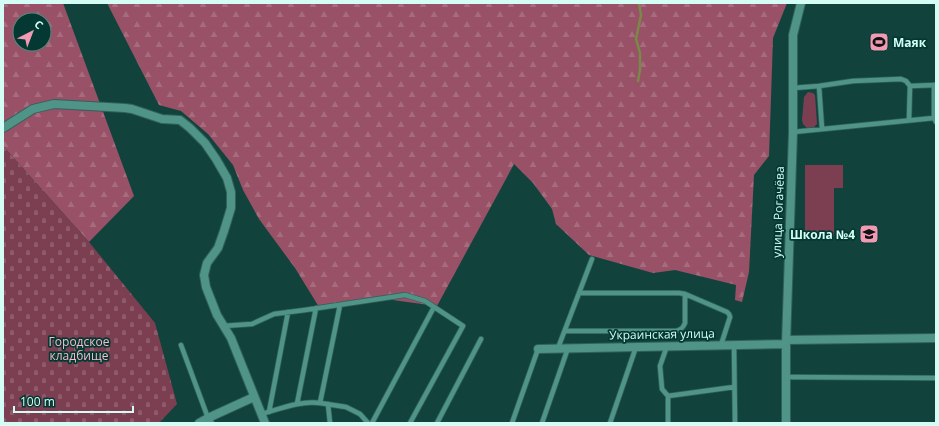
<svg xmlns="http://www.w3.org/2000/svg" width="939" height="426" font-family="'Open Sans',sans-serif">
  <defs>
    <pattern id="forest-firs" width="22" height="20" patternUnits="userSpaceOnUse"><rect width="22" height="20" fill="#985167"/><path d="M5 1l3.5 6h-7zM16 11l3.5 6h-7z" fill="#a66b7d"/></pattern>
    <pattern id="cemetery-stones" width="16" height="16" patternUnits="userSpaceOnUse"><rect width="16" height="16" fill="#7c3e51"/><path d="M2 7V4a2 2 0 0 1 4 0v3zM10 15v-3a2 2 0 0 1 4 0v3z" fill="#8e5b6b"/></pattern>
  </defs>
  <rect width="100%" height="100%" fill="#11433c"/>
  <!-- grass -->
  <path fill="#7c3e51" d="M808 92 813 93 815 95 817 124 814 127 807 128 803 124 802 120 804 97Z
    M805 165H843V188H834V237H805Z"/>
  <!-- forest -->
  <path fill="url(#forest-firs)" fill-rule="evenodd" d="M3 3H63L134 196 89 242 3 146ZM20 20H44V44H20Z
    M107 3H787L773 38 769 156 754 175 749 272 742 302 735 300 736 285 675 270 653 273 589 255 556 224 552 209 533 183 514 164 437 306 385 299 319 307 295 268 259 219 243 190 233 165 208 134 181 111 159 105Z"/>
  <!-- cemetery -->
  <path fill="url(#cemetery-stones)" d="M3 146 89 242 155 323 177 404 159 423H3Z"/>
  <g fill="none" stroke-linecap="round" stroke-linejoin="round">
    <!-- stream -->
    <path stroke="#788a45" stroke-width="2.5" d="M638 81 640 70V53L636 39 641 15 639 3"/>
    <defs>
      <path id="service" d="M934 85V118
        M819 86 822 129
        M793 88 819 86 853 81 901 79 906 81 910 86 936 85
        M909 120 910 86
        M793 132 934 118 936 122
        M579 293H679L685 294 727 312 729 314 730 317 721 345
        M223 326 252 324 274 314 305 310 405 295 425 301 463 326 410 423
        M565 331H676C681 330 683 328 685 323V294
        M181 345 208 418 212 423
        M734 345 735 423
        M667 346 660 366 662 389 668 396 734 387
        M558 348 592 259
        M786 377 936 378
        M668 396V423
        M320 403 346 407 360 414 368 423
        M297 404 316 308
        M328 404 330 423
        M269 412 288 312
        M261 414C279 409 302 400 320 403L340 305
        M372 423 434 307
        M437 423 481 339
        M512 423 538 349
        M542 423 568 348
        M610 423 636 347"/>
      <path id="minor" d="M3 128 33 109 54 104 125 108 132 109 162 119 180 120 190 128 205 143 216 159 227 178 231 192V208L224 231 218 248 207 263 204 275 206 287 217 315 231 338 265 423
        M786 340 936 338
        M538 349 786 344
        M199 423 208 418 254 397
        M786 423V344L793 132V35L801 3"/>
    </defs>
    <!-- service casing -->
    <use href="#service" stroke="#30615a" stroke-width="6"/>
    <!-- minor casing -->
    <use href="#minor" stroke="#30615a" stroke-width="10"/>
    <!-- service -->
    <use href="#service" stroke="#509387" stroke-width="4.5"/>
    <!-- minor -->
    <use href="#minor" stroke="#509387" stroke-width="8"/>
  </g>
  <!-- icons -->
  <defs>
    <symbol id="stadium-square" viewBox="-11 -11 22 22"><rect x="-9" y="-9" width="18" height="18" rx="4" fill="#f19ab3" stroke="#033932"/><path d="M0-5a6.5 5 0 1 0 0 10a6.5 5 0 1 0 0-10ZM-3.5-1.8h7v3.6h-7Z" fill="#111"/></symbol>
    <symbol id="school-square" viewBox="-11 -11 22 22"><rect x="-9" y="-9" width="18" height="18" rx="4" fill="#f19ab3" stroke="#033932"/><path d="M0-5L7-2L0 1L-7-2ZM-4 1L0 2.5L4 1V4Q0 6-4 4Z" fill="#111"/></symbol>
  </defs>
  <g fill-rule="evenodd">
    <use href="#stadium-square" x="868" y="31" width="22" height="22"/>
    <use href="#school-square" x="858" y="223" width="22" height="22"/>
  </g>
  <g text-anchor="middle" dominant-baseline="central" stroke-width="3.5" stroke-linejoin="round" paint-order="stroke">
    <!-- poi labels -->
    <g font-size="12" font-weight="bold" fill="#d4fef5" stroke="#033932" text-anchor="start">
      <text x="893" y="42">Маяк</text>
      <text x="855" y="234" text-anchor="end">Школа №4</text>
    </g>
    <!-- street labels -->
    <g font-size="12" fill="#d4fef5" stroke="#033932">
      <text transform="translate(778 212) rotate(-88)">улица Рогачёва</text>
      <text transform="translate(662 334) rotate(-1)">Украинская улица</text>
    </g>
    <!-- park labels -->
    <g font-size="12" fill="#f9bacb" stroke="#033932">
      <text x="79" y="341">Городское<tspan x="79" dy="14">кладбище</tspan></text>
    </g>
  </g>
  <!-- border -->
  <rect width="939" height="426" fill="none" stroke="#d4fef5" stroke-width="8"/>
  <!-- north arrow -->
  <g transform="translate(32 32) rotate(42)"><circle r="19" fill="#033932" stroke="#578880"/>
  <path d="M0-3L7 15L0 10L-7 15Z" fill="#f19ab3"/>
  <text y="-6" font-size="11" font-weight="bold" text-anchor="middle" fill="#d4fef5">С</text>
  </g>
  <!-- scale -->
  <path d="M14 406v6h119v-6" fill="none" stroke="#d4fef5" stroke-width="2"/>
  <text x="20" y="406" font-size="12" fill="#d4fef5" stroke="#033932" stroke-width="3" paint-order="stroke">100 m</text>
</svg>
